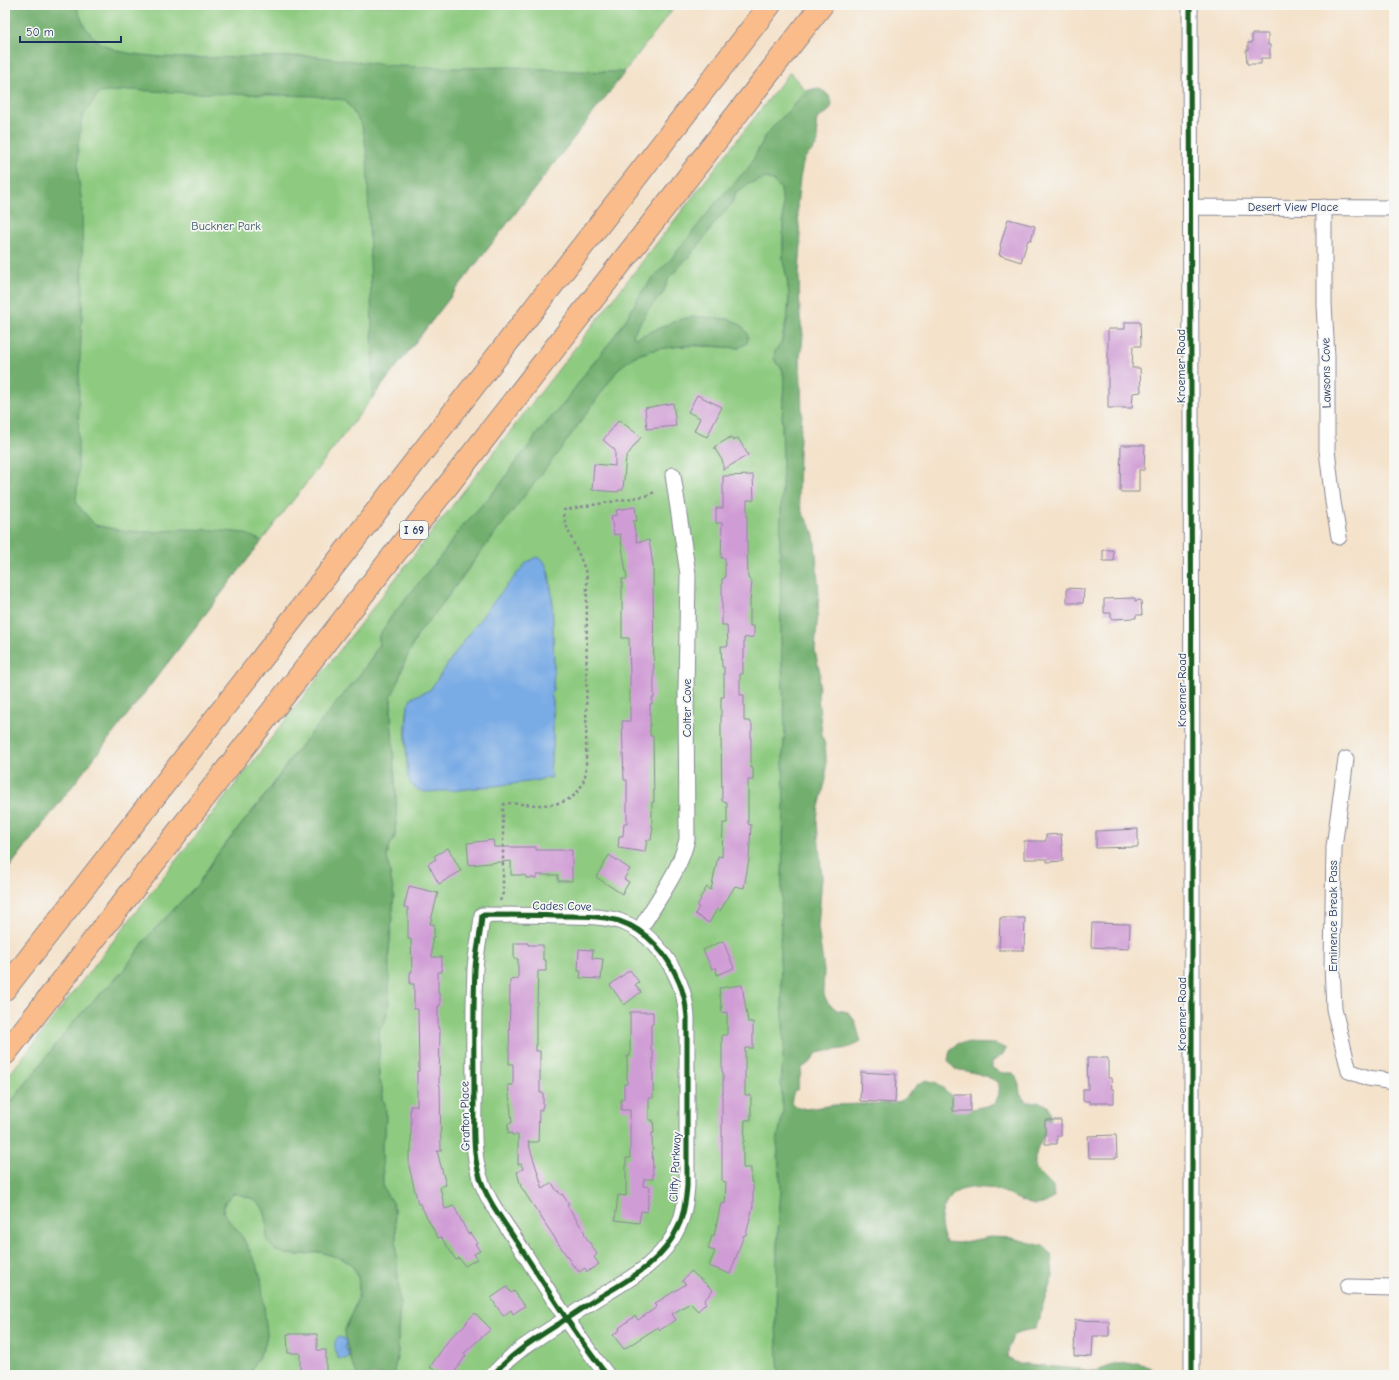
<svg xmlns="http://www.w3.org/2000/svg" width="1399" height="1380" font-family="'Comic Neue',sans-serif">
  <rect width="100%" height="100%" fill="#f6f6f2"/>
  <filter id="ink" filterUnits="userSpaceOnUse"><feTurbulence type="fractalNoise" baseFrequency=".025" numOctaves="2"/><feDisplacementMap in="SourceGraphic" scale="8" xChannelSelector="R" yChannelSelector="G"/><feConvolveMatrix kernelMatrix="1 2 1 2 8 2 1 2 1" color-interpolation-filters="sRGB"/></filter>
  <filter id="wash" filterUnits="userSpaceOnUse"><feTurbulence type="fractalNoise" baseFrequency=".012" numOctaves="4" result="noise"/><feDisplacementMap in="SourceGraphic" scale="16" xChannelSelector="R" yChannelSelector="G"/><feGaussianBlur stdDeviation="0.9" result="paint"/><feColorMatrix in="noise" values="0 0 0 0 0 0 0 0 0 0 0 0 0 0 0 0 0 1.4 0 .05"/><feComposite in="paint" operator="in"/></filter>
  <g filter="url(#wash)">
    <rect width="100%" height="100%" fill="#f4e2ca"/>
    <!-- green -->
    <path fill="#8ecb80" stroke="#547d6f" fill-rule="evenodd" d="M5 5H676L5 873Z
      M790 72 806 91 765 137 749 167 718 200 672 258 652 279 642 292 625 321 608 345 587 371 564 403 536 435 527 449 516 461 500 485 460 529 444 552 391 617 379 636V644L371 659 358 677 294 754 269 790 216 856 198 884 149 935 123 971 75 1020 5 1110V1080Z
      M767 178 773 181 781 189 783 206V261L787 278 789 295 788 312 776 363 782 368 784 378 782 422 783 462 780 540 781 641 785 730 783 756 784 803 780 957 784 1043 781 1084 783 1112 777 1142 781 1189 777 1247 776 1326 779 1375H393L398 1353V1332L400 1305 396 1251V1228L393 1202 387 1195 383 1188 382 1145 385 1135 386 1113 382 1099V1087L379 1078V1029L385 1021 389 950 394 896 387 857 389 847 395 836 396 820V794L391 717V696L397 685 404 663 418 634 440 607 619 368C624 364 630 358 637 355 669 342 705 346 739 348L702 318C680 313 655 333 634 338L633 334 648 310 663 293 669 278 696 248 717 220 725 212 732 203 736 192 751 183ZM543 560 549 574 552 595 554 669 553 689 551 693 553 702V747L550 769 552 777 528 782 408 777C407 755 402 719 411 698L430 690 459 648Z
      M233 1193C267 1200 267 1210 267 1241L286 1254 298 1255 320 1252 343 1259 352 1265 358 1276 359 1288 358 1298 345 1330 348 1353 358 1375H249L265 1345 261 1278 258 1268 243 1238 223 1212 225 1202Z"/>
    <!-- forest -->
    <path fill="#72af6e" stroke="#466f66" d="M5 5H76L78 11 84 25 93 37 104 45 118 51 133 54 161 57 191 58 310 56 396 66 456 68 515 67 574 71 625 72 372 398 373 367 367 154 362 125 345 100 314 96 192 93 130 90 99 93 82 117 78 146V175L82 204 83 294 79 382 78 473 76 503 95 525 124 531 154 532 184 529 214 530 244 533 262 541 5 873Z
      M817 88C826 91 836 100 830 109 827 114 821 116 817 119L816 125 818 141 816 146 804 159 800 178 797 206 801 245 799 273 800 318 803 334 802 346 800 356 802 414 799 451 798 496 802 512 813 531 815 542 819 595 815 651 820 673 818 696 822 735 825 745 826 756V779L818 811 817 823 822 878 818 927 824 971 823 993 828 1003 837 1010 848 1012 855 1021 861 1042C847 1051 833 1049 817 1053L811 1062 802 1068 797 1090 794 1091 791 1102 795 1106 806 1109 834 1105 890 1103 901 1101 917 1085 926 1080 937 1083 962 1105 972 1109 995 1104 999 1094V1083C985 1074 971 1072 955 1069L948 1061 950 1050 959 1043 996 1044 1006 1049 1003 1054 992 1062V1068L1002 1073H1013L1015 1075 1019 1085 1020 1094 1026 1102H1037L1048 1105 1051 1116 1048 1127 1038 1147 1035 1158V1169L1053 1187 1054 1197C1048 1202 1043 1205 1035 1205 1026 1204 1012 1196 1003 1192 993 1187 965 1185 955 1193 952 1195 950 1199 947 1202 938 1216 940 1228 946 1242L958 1243 990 1237 1012 1238 1043 1246 1051 1253 1053 1276 1042 1307 1040 1318 1035 1329 1023 1331 1013 1336 1009 1347 1007 1358 1017 1363 1096 1371 1116 1364 1138 1363 1149 1366 1159 1375H779L776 1326 777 1247 781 1189 777 1142 783 1112 781 1084 784 1043 780 957 784 803 783 756 785 730 781 641 780 540 783 462 782 422 784 378 782 368 776 363 774 358 775 351 782 341 785 329 788 312 789 295 787 278 783 261V206L781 189 773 181 767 178 751 183 736 192 732 203 725 212 717 220 697 248 669 278 663 293 648 310 633 334 634 338C654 333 672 319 692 317 701 316 719 319 729 319 740 323 751 331 747 343L739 348 692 345 657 349 635 356 619 368 561 449 476 558 440 607 418 634 404 663 397 685 391 696V717L396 794V820L395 836 389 847 387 857 394 896 389 950V1007L385 1021 379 1029V1078L382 1087V1099L385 1103 386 1113 385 1135 382 1145 383 1187 387 1195 393 1202 396 1228V1251L400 1305 398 1332V1353L393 1375H358L352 1364 346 1342 345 1330 358 1298 359 1288 358 1276 352 1265 343 1259 320 1252 298 1255 286 1254 275 1250 267 1241C267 1210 267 1200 233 1193L225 1202 223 1212 243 1238 258 1268 261 1278 267 1334 265 1345 249 1375H5V1110L75 1020 123 971 149 935 198 884 216 856 269 791 294 754 358 677 371 659 379 644V636L391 617 444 552 460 529 500 485 516 461 527 449 536 435 564 403 587 371 608 345 625 321 642 292 652 279 672 258 718 200 749 167 765 137 775 124 787 113 806 91Z"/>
    <!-- water -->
    <path fill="#79abe5" stroke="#4a6da2" d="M536 557 543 560 547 567 552 595 554 669 553 689 551 693 553 702V747L550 769 552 778H547L528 782 459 790 426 792 418 790 411 784 408 777 406 744 407 721 408 705 411 698 430 690 459 648 490 606 526 563Z
      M338 1337 343 1338 346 1340 345 1348 349 1354 348 1358 345 1359 337 1358C336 1350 332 1344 338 1337Z"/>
    <g id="blocks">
      <!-- building -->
      <path fill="#d09cd5" d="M1252 34H1268V45H1270V58H1261V64H1247L1246 50H1248V43H1252Z
        M1008 219 1035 226 1031 240H1028L1021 262 999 255 1001 247 1000 246Z
        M1125 322H1140L1141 346H1133L1132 368H1140L1141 392 1133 393 1132 408H1108V329H1125Z
        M697 395 722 407 707 437 694 431 700 418 688 412Z
        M673 403 676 426 647 429 645 408Z
        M619 420 641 437 626 457 623 490H619L618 492 592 490 594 464 615 466V450L603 440Z
        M731 437 733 441 738 438 748 455 723 470V462L714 447Z
        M1121 445H1145L1144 470H1139V492H1120Z
        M753 475 754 500H747V544L748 578 752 582 750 601V626H754V637L744 638V658H743V674H740V695H744V721H749L752 724V730L751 732V768H753V780H748V824L751 825 749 859 744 888 735 886 720 911 717 909 709 923 695 914 699 907 697 906 701 899 700 898 707 887 711 890 718 856 722 857 723 823H727V802L722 801 721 736V697H724V667H722L721 646H728L727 625H722V579L725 578V558H721L722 523H716V508H723V476Z
        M635 507 637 521H633L637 542 649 540 653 565 654 698H652V704H650V736H653L654 802H652V826L653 827 651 840H647L645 852 618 848 619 836H623L624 823H627V780H624L622 721H630V675L629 638H622V579H627L620 534 614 535 611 516 617 515 616 510Z
        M1103 550H1113L1114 561H1103Z
        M1067 588 1084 589 1083 603H1067Z
        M1135 598V601L1141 600 1142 615H1136V618L1111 619V613H1104V599Z
        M1138 829V847L1096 848V831Z
        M1061 834 1063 861 1047 862V859H1024V841H1046V835Z
        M493 840 494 847H536V850H572V881H558V875H537V878H526V876L522 875H511V861L469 865 467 843Z
        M448 848 461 871 439 884 428 864 436 859 434 856Z
        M609 855 630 869 624 879 629 882 622 894 596 877Z
        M409 886 438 893 430 924H434V937H432V957H442V972H438V994H440V1006H438V1029H440L439 1085H440L441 1151H437L446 1185 440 1187 445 1209 454 1206 468 1234 470 1233 477 1243 475 1244 480 1251 474 1254 477 1259 465 1266 459 1258 456 1260 441 1237 438 1238 420 1204H418L409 1166V1152H411V1117L410 1116V1106H417V1071H419L418 1009H414V984H410V972H412L411 939H408V908L404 907Z
        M1000 918H1025L1024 950H999Z
        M1092 923 1130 924 1129 949 1091 947Z
        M723 941 734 968 717 975 716 967 712 969 703 950Z
        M514 943H528V945H543V960H546V971H538L537 1005H536V1051H540V1093H543V1107H542V1110H539L538 1142H528L543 1189 552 1183 557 1191H558L561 1195 562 1194 569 1204 567 1205 585 1233 584 1234 597 1254 594 1257 599 1264 587 1272 585 1268 579 1272 575 1266 574 1267 521 1187 517 1172 523 1169 521 1164 518 1165V1135H512V1133L508 1134V1123H512L508 1085H513V1064H509L510 980 518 979V959H514Z
        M579 949 593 950 592 958 603 959 601 979 580 978 581 971H578Z
        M630 970 639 982 635 985 641 992 624 1005 610 985Z
        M742 985 748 1022H753V1048H745V1095H751V1120H745L744 1142H743V1168H751V1182H753V1206L746 1235H744L730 1274 709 1266 715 1251 708 1249 712 1235 714 1236 721 1203 725 1204 726 1182 722 1181V1094H723V1072H722V1035H727V1012L722 1013 719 988Z
        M630 1012H653V1024L651 1025V1051H653V1098H649V1120H653L654 1133H652L653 1179H644L643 1186 650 1187 647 1212 641 1211 639 1223 615 1220 618 1195 626 1196V1158H630V1110H621V1099H624V1084H627V1056H630Z
        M1087 1058H1108V1078H1111L1112 1090 1114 1089V1103H1089V1101H1083V1089H1088Z
        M861 1072 896 1074 895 1103 860 1101Z
        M953 1094H971V1111H953Z
        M1045 1120H1061V1136H1057V1144H1045Z
        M1116 1135 1117 1158H1089L1088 1136Z
        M691 1271 713 1290 704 1301 706 1303 698 1311 690 1303 672 1314 676 1320 660 1330 658 1327 624 1349 613 1335 620 1330 619 1328 635 1316 638 1320 657 1307 654 1304 686 1284 682 1281Z
        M507 1287 511 1293 514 1291 525 1306 513 1314 511 1310 503 1316 491 1298Z
        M475 1313 491 1329 463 1354 466 1355 453 1375H443L430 1367 450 1338 467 1323 466 1322Z
        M1075 1320 1109 1321V1336H1093L1092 1357 1074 1356Z
        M287 1334H317V1350H326V1375H300V1353H288Z"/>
    </g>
  </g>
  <g filter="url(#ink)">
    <use href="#blocks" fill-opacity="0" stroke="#888894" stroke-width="1"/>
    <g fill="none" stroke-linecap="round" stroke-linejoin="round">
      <defs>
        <path id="street" d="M1190 5 1192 808V1375
          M1191 207 1394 208
          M1324 207V304L1327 357V450L1333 502 1339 537
          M1346 759 1334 847 1332 965 1334 1009 1349 1071 1368 1078 1394 1082
          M640 930C656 901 680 872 687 839L686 691 688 574 673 475
          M1348 1287 1394 1288
          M493 1375C512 1353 535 1339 560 1323 572 1315 585 1306 598 1298 628 1280 663 1262 678 1227 684 1215 686 1199 687 1186V1017C686 1005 684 993 679 982 668 955 647 930 619 921 598 915 576 916 555 916 531 915 506 915 482 915 481 933 476 951 475 969 473 1011 474 1054 474 1096 474 1122 472 1149 479 1174 486 1200 503 1220 517 1242 546 1287 574 1333 607 1375"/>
        <path id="highway" d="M5 989 770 5
          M5 1054 822 5"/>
      </defs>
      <!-- street casing -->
      <use href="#street" stroke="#888894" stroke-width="17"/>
      <!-- highway casing -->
      <use href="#highway" stroke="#888894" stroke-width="24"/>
      <!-- path -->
      <path stroke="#888894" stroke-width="2.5" stroke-dasharray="3 3" stroke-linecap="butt" d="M500 901 503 893V807L504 804 508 803C541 805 579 813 586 771L587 579C584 557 562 528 564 510L650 495 656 490"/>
      <!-- street -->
      <use href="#street" stroke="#fff" stroke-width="15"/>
      <!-- highway -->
      <use href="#highway" stroke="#f9bc8a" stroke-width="22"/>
      <defs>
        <path id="cycleway" d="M1190 5 1192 808V1375
          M493 1375C512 1353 535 1339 560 1323 572 1315 585 1306 598 1298 628 1280 663 1262 678 1227 684 1215 686 1199 687 1186V1017C686 1005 684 993 679 982 668 955 647 930 619 921 598 915 576 916 555 916 531 915 506 915 482 915 481 933 476 951 475 969 473 1011 474 1054 474 1096 474 1122 472 1149 479 1174 486 1200 503 1220 517 1242 546 1287 574 1333 607 1375"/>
      </defs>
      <!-- cycleway casing -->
      <use href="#cycleway" stroke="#f6f6f2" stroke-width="8"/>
      <!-- cycleway -->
      <use href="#cycleway" stroke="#1b5e20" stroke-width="5"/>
    </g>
  </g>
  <g text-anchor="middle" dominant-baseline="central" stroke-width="3.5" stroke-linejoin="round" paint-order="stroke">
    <!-- shield labels -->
    <rect fill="#f6f6f2" stroke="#5d6b8a" stroke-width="1" x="400" y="521" width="28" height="18" rx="3"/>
    <g font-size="11" font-weight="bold" fill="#1b2f5e">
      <text x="414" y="530">I 69</text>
    </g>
    <!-- street labels -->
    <g font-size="12" fill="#1b2f5e" stroke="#f6f6f2">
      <text x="1293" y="207">Desert View Place</text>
      <text transform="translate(1181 366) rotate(-90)">Kroemer Road</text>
      <text transform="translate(1326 373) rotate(-91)">Lawsons Cove</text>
      <text transform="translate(1182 690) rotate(-90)">Kroemer Road</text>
      <text transform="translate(687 708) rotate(-90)">Colter Cove</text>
      <text transform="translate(562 906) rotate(1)">Cades Cove</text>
      <text transform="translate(1333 916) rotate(-90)">Eminence Break Pass</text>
      <text transform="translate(1182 1014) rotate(-90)">Kroemer Road</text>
      <text transform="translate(465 1116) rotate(-91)">Grafton Place</text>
      <text transform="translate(675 1167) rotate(-87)">Clifty Parkway</text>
    </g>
    <!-- park labels -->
    <g font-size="12" fill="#385666" stroke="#f6f6f2">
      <text x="226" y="226">Buckner Park</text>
    </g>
  </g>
  <!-- margin -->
  <rect width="1399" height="1380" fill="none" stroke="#f6f6f2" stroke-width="20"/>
  <!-- scale -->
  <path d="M20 36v6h101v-6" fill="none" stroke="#1b2f5e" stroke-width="2"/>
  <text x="26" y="36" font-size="12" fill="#1b2f5e" stroke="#f6f6f2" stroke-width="3" paint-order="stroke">50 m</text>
</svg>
